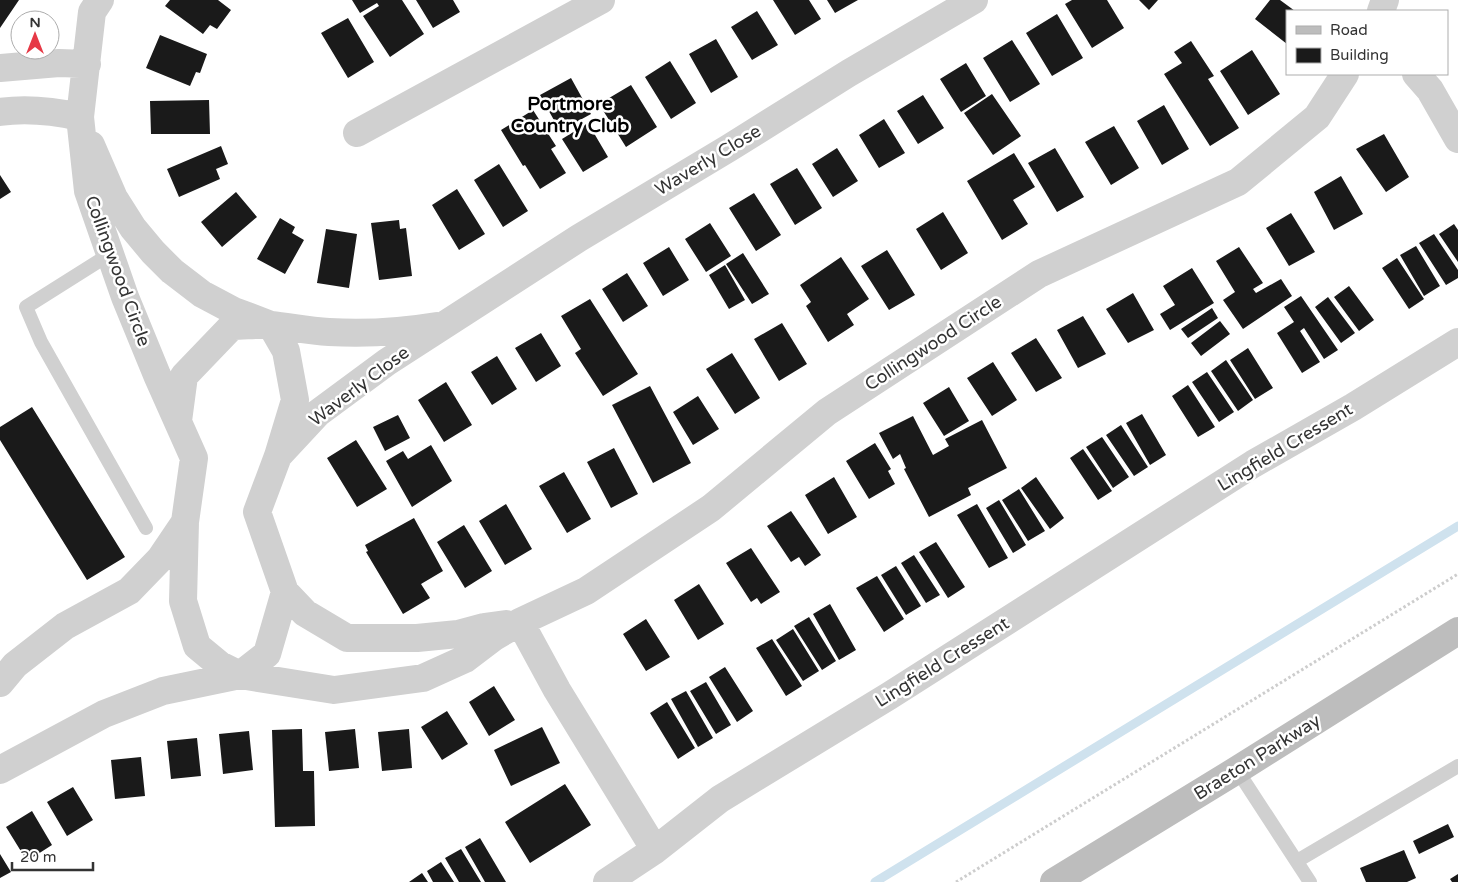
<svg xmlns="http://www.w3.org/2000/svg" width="1458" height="882" font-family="'Varela Round',sans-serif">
  <rect width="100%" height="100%" fill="#fff"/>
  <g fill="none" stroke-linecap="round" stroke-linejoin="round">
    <!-- stream -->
    <path stroke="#cfe2ee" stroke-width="9" d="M875 882 1458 526"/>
  </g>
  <!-- building -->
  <path fill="#1a1a1a" d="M0 0H19L0 28Z
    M170 0H218L231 10 217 29 210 25 203 34 165 6Z
    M352 0H402L424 34 390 57 363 16 379 6 377 3 360 13Z
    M416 0H453L460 12 433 28Z
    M773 0H809L821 19 795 35Z
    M827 0H858L835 13Z
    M1072 0H1107L1124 28 1092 48 1065 4Z
    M1139 0H1158L1149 10Z
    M1270 0H1280L1295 11H1287V44L1255 19Z
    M757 11 778 45 752 60 731 27Z
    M1057 14 1083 58 1052 76 1026 33Z
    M348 18 374 62 348 78 321 33Z
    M160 35 207 54 200 73 196 72 190 86 146 68Z
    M716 39 738 77 711 93 689 54Z
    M1012 40 1040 84 1010 102 983 58Z
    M1191 41 1214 76 1208 79 1239 128 1210 146 1164 74 1182 63 1174 52Z
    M1252 50 1280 94 1248 115 1220 71Z
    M670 61 696 103 671 119 645 77Z
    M966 63 986 96 961 112 940 79Z
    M571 78 591 114 560 131 540 95Z
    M631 85 657 127 626 147 599 104Z
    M992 94 1021 136 993 155 964 113Z
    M923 95 944 128 918 144 897 111Z
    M209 100 210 134H151L150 101Z
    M1164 105 1189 149 1162 165 1137 121Z
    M533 110 556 146 551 149 566 173 540 189 525 165 523 166 501 130Z
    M884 119 905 153 879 168 859 135Z
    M588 123 608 157 583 172 562 139Z
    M1114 126 1139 168 1111 185 1085 142Z
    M1384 134 1409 177 1386 192 1356 149Z
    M221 146 228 164 216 169 220 179 179 197 167 169Z
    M837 148 858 181 833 197 812 164Z
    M1055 148 1084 197 1057 212 1028 163Z
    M1014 153 1035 187 1013 200 1028 224 1002 240 967 181Z
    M499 164 528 211 503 227 474 180Z
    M797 168 822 208 795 225 770 184Z
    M0 175 11 192 0 199Z
    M1341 176 1363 214 1334 230 1314 192Z
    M457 189 485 234 459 250 432 205Z
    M236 192 257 217 222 247 201 222Z
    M754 193 781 235 756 251 729 208Z
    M943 212 968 253 941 270 916 229Z
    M1291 213 1315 252 1289 266 1266 228Z
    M280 218 295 227 292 233 304 240 285 274 257 259Z
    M399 220 400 229 406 228 412 276 379 280 371 223Z
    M710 223 731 256 706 272 685 239Z
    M1454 224 1458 230V262L1439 234Z
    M326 229 357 234 349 288 317 283Z
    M1434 234 1458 270V278L1446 285 1419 243Z
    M1416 246 1440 286 1424 296 1400 255Z
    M669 247 689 280 663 296 643 263Z
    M1239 247 1263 283 1253 289 1256 293 1281 279 1292 296 1243 329 1223 300 1235 292 1216 261Z
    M887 250 915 295 889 310 861 266Z
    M743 253 769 294 752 304 726 264Z
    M841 257 869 299 847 314 854 325 828 342 806 306 811 302 800 285Z
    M1397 258 1424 299 1409 309 1382 268Z
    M725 265 745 300 729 309 709 275Z
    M1192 268 1214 303 1170 330 1160 314 1175 305 1163 286Z
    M627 273 648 306 623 322 602 289Z
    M1349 286 1374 320 1359 331 1334 297Z
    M1133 293 1154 330 1128 343 1106 309Z
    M1301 296 1338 350 1324 359 1304 328 1300 331 1320 362 1302 373 1277 333 1294 322 1284 307Z
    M1328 297 1355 333 1341 343 1315 307Z
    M590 299 638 374 603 396 575 353 581 349 561 316Z
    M1212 308 1218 318 1188 338 1181 329Z
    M1083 316 1106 354 1078 368 1057 330Z
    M1220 321 1230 334 1201 356 1191 343Z
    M782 323 807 364 779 381 754 339Z
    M541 333 561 366 536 382 515 348Z
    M1036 338 1062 378 1036 392 1011 353Z
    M1248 348 1273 388 1255 399 1230 360Z
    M732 353 760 398 735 414 706 369Z
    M497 356 517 389 492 405 471 372Z
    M1226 360 1253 400 1238 411 1211 371Z
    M993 362 1017 400 992 416 967 378Z
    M1207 372 1234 412 1219 422 1192 382Z
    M446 382 472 425 444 442 418 400Z
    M1188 385 1215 427 1198 437 1172 396Z
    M650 386 691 463 653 483 612 405Z
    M949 387 969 421 944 436 923 403Z
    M698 396 719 429 693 445 673 412Z
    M32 407 125 557 87 580 0 440V427Z
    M1142 414 1166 455 1150 465 1126 423Z
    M398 415 410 438 385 451 373 427Z
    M913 416 933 455 949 446 945 439 982 420 1007 468 968 488 971 495 929 517 904 469 906 468 900 454 893 459 879 433Z
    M1121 425 1148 467 1134 476 1106 435Z
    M1102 437 1129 477 1113 488 1086 447Z
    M356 440 387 489 357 507 327 458Z
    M875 443 891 469 888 471 895 484 869 499 846 461Z
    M431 445 452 481 412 507 386 461 403 451 408 459Z
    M614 448 638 494 611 508 587 462Z
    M1083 449 1112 491 1098 500 1070 458Z
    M564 472 591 519 567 533 539 486Z
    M834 477 857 517 828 534 805 495Z
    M1036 477 1064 518 1050 529 1021 488Z
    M1019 489 1045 531 1028 541 1002 500Z
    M999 500 1026 545 1013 553 986 508Z
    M506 504 532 549 505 565 479 521Z
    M977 504 1008 558 989 568 957 515Z
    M791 511 821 555 805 566 799 557 791 562 767 526Z
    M414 518 443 571 421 584 430 598 403 614 366 552 368 551 365 545Z
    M464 525 492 571 465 588 437 542Z
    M936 542 965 587 948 598 919 552Z
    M751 548 780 592 761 604 757 598 751 602 726 563Z
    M914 555 940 595 926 603 901 563Z
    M896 566 921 606 906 615 881 575Z
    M877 576 904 619 884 632 856 588Z
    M699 584 724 624 698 640 674 600Z
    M830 604 856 650 839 660 813 614Z
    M809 617 836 661 822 670 794 626Z
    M646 619 670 657 646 671 623 634Z
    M793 629 819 671 803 681 776 640Z
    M772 639 802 686 786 696 756 648Z
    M725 667 753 711 737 722 709 677Z
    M706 682 731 725 716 734 690 691Z
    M494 686 515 720 489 736 469 702Z
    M686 691 713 738 698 747 671 699Z
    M667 702 695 748 678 759 650 713Z
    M447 711 468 744 442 760 421 727Z
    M542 727 560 763 511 786 494 750Z
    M302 729 303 771H314L315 826 275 827 272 730Z
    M355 729 359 768 329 771 325 732Z
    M409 729 412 768 382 771 378 732Z
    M249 731 253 770 223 774 219 734Z
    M197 738 201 776 171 779 167 741Z
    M141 757 145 796 115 799 111 760Z
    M565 784 591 825 530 863 505 822Z
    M73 787 93 820 67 836 47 802Z
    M32 811 52 845 27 861 6 827Z
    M1448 824 1454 837 1419 854 1413 841Z
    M480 838 506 882H485L465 847Z
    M461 849 481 882H459L445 858Z
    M1404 850 1416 878 1407 882H1366L1360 868Z
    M0 854 11 872 0 878Z
    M441 862 454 882H433L427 871Z
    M422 873 428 882H409Z
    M1458 874V882H1452L1450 879Z"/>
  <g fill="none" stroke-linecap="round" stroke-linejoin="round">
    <!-- path -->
    <path stroke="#cdcdcd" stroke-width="3" stroke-dasharray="2.5 2.5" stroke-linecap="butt" d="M956 882 1458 574"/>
    <!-- lane -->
    <path stroke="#d0d0d0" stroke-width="14" d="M110 254 26 307 41 342 146 528
      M1237 770 1310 882
      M1297 861 1458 766"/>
    <!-- street -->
    <path stroke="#d0d0d0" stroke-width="28" d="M1381 11 1385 0
      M0 68 59 63 87 64
      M1416 74 1430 90 1458 139
      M0 112C27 108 53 111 80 117
      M357 133 601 0
      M91 145 114 198 133 228 153 252 172 271 202 294 234 311 271 325 286 351 295 400 278 456 257 512 285 592 267 654 240 675
      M178 421 184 376 232 326C245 326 258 324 271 325 290 327 309 331 329 332 365 334 401 332 437 326
      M278 456 318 413 387 362 579 238 729 148 849 73 974 0
      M185 522 183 601 197 646 220 665 240 675
      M285 592 305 613 347 638H417L458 634 484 627 506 624
      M520 622 557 690 655 850 720 799 889 696 1253 464 1353 407 1458 342
      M0 683 15 665 65 626 129 591 160 559 185 522 194 458 157 375 125 297 88 191 80 117 92 12 100 0
      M0 770 104 714 163 691 240 675 334 690 423 678 465 659 494 637 520 622 586 591 711 508 827 412 1039 274 1238 182 1317 117 1345 74
      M607 882 655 850"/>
    <!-- secondary -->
    <path stroke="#bdbdbd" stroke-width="28" d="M1054 882 1237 770 1458 631"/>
  </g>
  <g text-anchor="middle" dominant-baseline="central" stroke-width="5" stroke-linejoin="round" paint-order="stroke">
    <!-- street labels -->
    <g font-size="18" fill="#333" stroke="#fff">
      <text transform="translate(708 160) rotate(-31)">Waverly Close</text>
      <text transform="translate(118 271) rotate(70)">Collingwood Circle</text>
      <text transform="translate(933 343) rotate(-33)">Collingwood Circle</text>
      <text transform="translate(359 386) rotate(-37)">Waverly Close</text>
      <text transform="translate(1285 447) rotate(-31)">Lingfield Cressent</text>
      <text transform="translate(942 662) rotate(-32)">Lingfield Cressent</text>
      <text transform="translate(1257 757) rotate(-32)">Braeton Parkway</text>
    </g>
    <!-- neighbourhood labels -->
    <g font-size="19" font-weight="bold" fill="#000" stroke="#fff">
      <text x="570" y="104">Portmore<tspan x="570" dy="22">Country Club</tspan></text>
    </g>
  </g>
  <!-- legend -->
  <rect x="1286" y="10" width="162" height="65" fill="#ffffff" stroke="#adadad"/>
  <rect x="1296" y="26" width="25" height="8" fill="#bdbdbd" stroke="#adadad"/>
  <text x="1330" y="35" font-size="15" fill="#333333">Road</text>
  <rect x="1296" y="48" width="25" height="15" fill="#1a1a1a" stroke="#adadad"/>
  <text x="1330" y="60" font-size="15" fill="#333333">Building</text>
  <!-- north arrow -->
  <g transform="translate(35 35)"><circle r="24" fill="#ffffff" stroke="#adadad"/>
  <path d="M0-4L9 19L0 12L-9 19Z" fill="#e63946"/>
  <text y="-8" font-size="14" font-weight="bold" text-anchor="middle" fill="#333333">N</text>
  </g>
  <!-- scale -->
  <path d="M12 862v8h81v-8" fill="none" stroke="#333333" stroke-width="2.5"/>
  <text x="20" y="862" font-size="15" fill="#333333" stroke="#ffffff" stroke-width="4" paint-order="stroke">20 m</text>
</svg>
